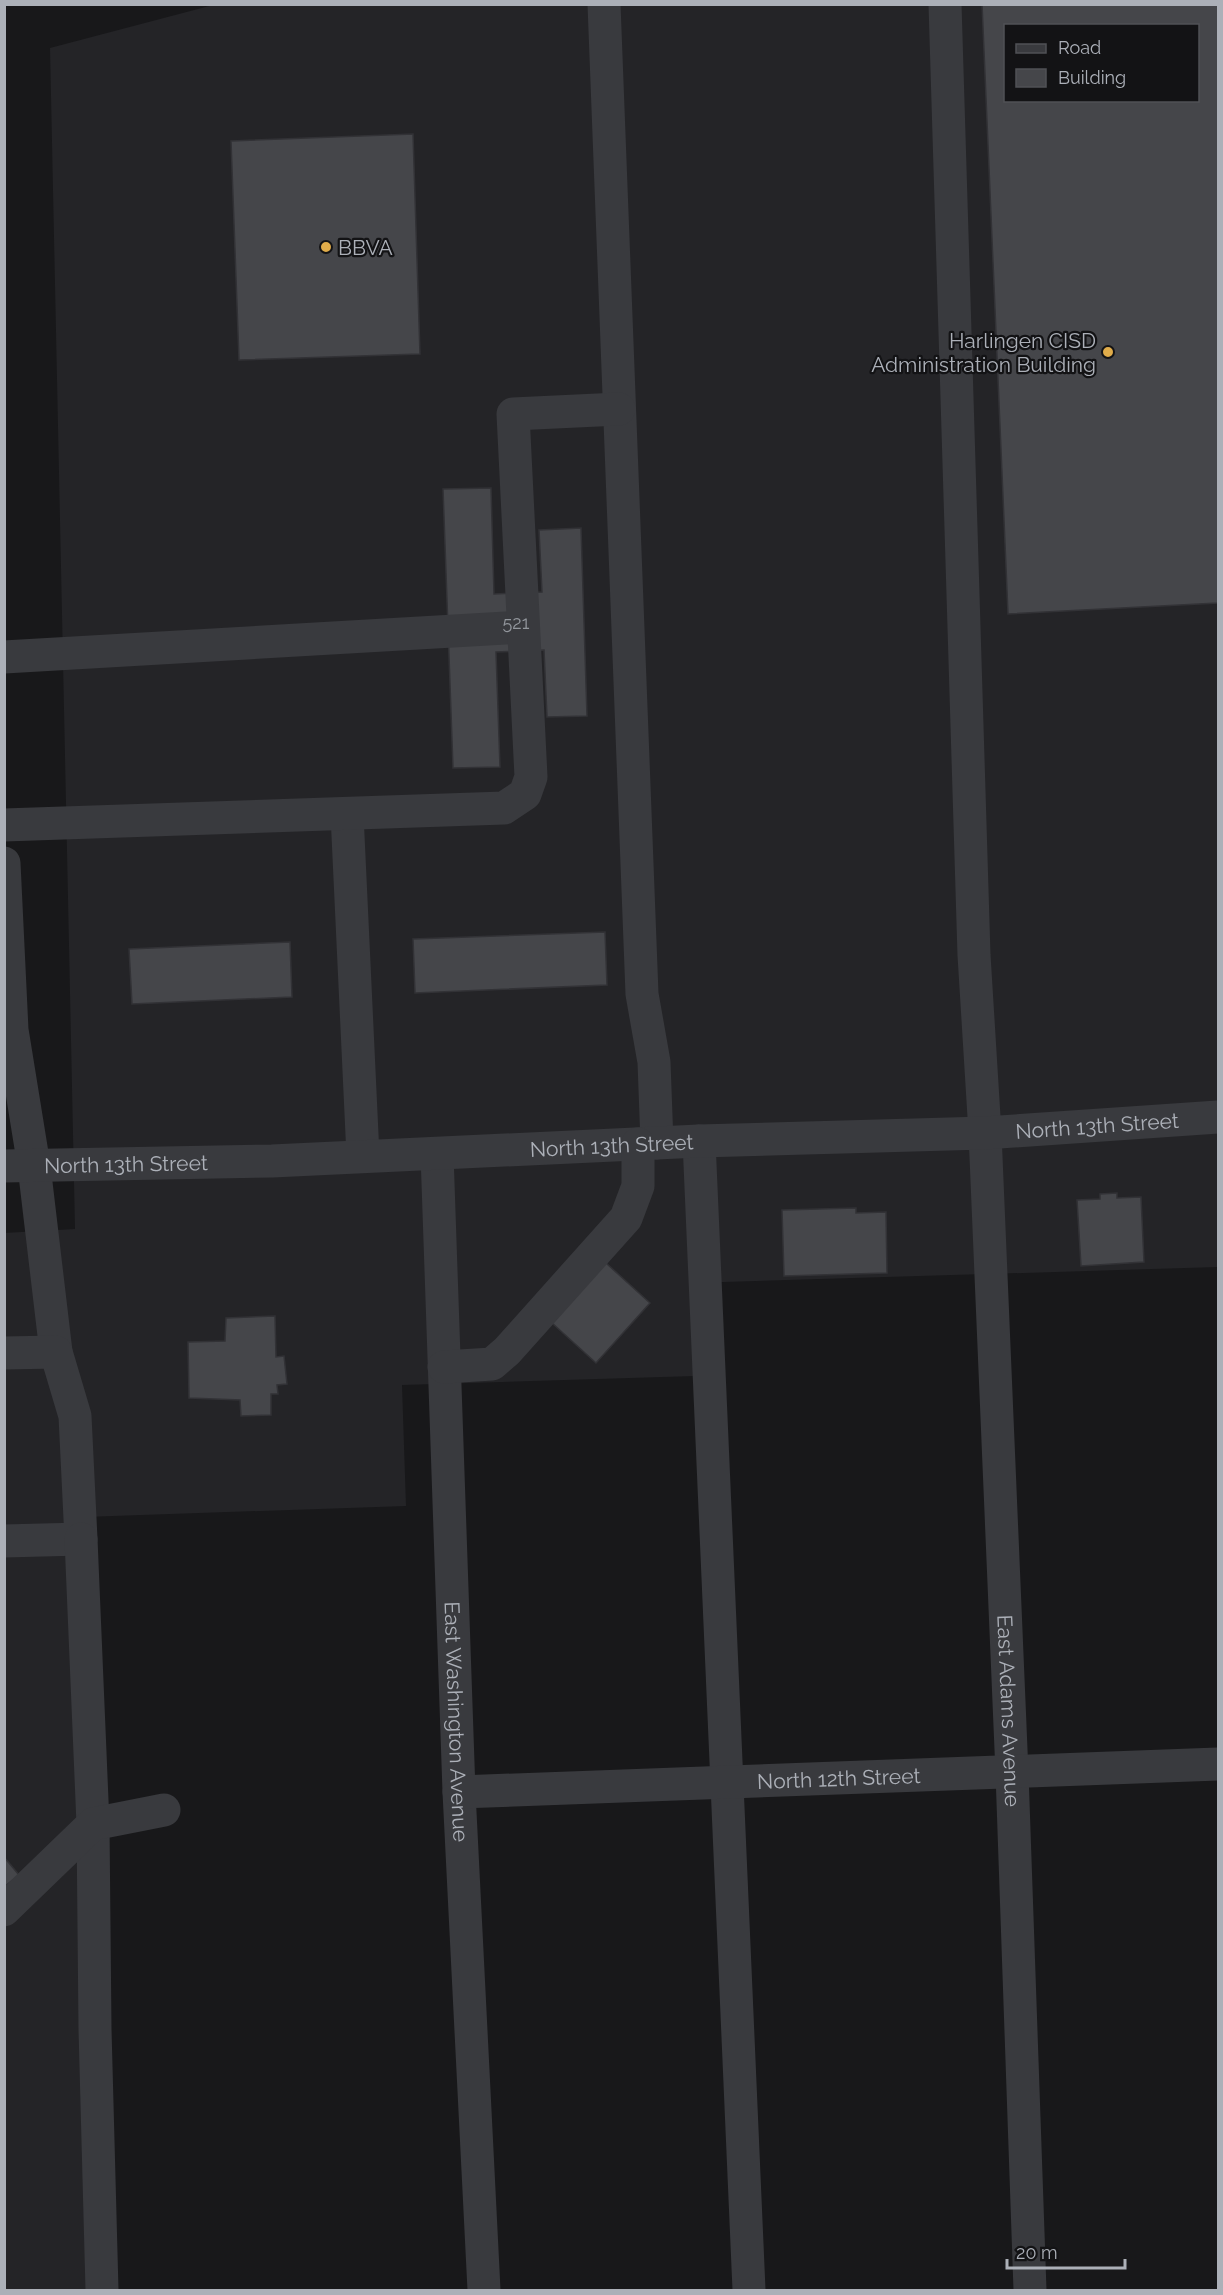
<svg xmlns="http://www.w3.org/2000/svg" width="1223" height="2295" font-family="Raleway,sans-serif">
  <rect width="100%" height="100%" fill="#18181a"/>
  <!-- built -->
  <path fill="#242427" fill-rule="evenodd" d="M217 4 1218 5V1267L692 1283 695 1376 402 1385 406 1506 84 1517 116 2290H5L4 1233 75 1229 50 48ZM1006 26H1198V100H1006Z"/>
  <!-- building -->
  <path fill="#45464a" stroke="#323236" stroke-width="1.5" fill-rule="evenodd" d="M982 4H1218V603L1008 614ZM1006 26H1198V100H1006Z
    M413 134 420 354 239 360 231 141Z
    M491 488 494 594 542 592 539 530 581 528 587 716 547 717 544 650 496 652 500 767 453 768 443 489Z
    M605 932 607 985 415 993 413 939Z
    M290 942 292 997 132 1004 129 949Z
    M1117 1193V1198L1141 1197 1144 1262 1081 1266 1077 1200 1100 1199V1194Z
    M856 1208V1213L886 1212 887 1273 784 1276 782 1210Z
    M584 1243 650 1303 596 1363 530 1303Z
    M275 1316 276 1357 284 1356 287 1384 277 1385 278 1394H271V1415L241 1416 240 1400 189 1398 188 1342 225 1341 226 1318Z
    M4 1857 19 1875 4 1887Z"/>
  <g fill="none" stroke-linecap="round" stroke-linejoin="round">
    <!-- minor -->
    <g stroke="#393a3e" stroke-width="33">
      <path d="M604 4 642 994 654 1062 657 1143"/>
      <path id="s1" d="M945 4 974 955 985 1133 1012 1773 1030 2290"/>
      <path d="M4 657 523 627"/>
      <path d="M347 814 363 1156"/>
      <path d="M4 825 504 808 525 794 531 777 513 414 619 409"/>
      <path d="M4 863 12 1030 34 1166 56 1352"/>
      <path d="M699 1141 749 2290"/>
      <path id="s2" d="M437 1154 459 1792 484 2290"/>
      <path id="s3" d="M4 1166 272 1161 699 1141 985 1133 1218 1117"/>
      <path d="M4 1353 56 1352 75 1416 81 1539 4 1541"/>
      <path d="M444 1367 492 1364 507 1351 626 1218 638 1186V1144"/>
      <path d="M81 1539 93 1824 95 2029 102 2290"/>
      <path id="s4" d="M459 1792 1218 1764"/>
      <path d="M4 1910 93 1824 164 1810"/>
    </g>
  </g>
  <!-- markers -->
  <g fill="#e0ac4a" stroke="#131315" stroke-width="2">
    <circle cx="326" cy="247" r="6"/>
    <circle cx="1108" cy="352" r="6"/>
  </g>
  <g text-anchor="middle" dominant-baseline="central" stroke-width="4.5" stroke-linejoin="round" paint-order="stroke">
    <!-- number labels -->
    <g font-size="18" fill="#92969c">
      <text x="516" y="622">521</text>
    </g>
    <!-- poi labels -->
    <g font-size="21" fill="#acb0b8" stroke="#131315" text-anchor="start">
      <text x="338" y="247">BBVA</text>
      <text x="1096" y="340" text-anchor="end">Harlingen CISD<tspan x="1096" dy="24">Administration Building</tspan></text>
    </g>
    <!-- street labels -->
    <g font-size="21" fill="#acb0b8" stroke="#131315">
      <text stroke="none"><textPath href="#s3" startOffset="1094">North 13th Street</textPath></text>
      <text stroke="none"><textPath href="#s3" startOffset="608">North 13th Street</textPath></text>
      <text stroke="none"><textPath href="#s3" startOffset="122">North 13th Street</textPath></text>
      <text stroke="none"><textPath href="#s1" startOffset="1708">East Adams Avenue</textPath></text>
      <text stroke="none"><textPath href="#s2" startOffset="568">East Washington Avenue</textPath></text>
      <text stroke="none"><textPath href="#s4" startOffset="380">North 12th Street</textPath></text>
    </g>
  </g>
  <!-- border -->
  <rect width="1223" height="2295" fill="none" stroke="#acb0b8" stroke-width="12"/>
  <!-- legend -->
  <rect x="1004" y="24" width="195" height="78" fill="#131315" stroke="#505256" stroke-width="1.5"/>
  <rect x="1016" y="44" width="30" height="9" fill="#393a3e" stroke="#505256" stroke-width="1.5"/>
  <text x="1058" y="54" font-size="18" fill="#acb0b8">Road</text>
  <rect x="1016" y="69" width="30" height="18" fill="#45464a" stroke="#505256" stroke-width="1.5"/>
  <text x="1058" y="84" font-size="18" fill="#acb0b8">Building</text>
  <!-- scale -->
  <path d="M1007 2259v9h118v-9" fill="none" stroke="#acb0b8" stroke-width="3"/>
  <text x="1016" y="2259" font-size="18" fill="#acb0b8" stroke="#131315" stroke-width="4.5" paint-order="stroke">20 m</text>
</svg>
